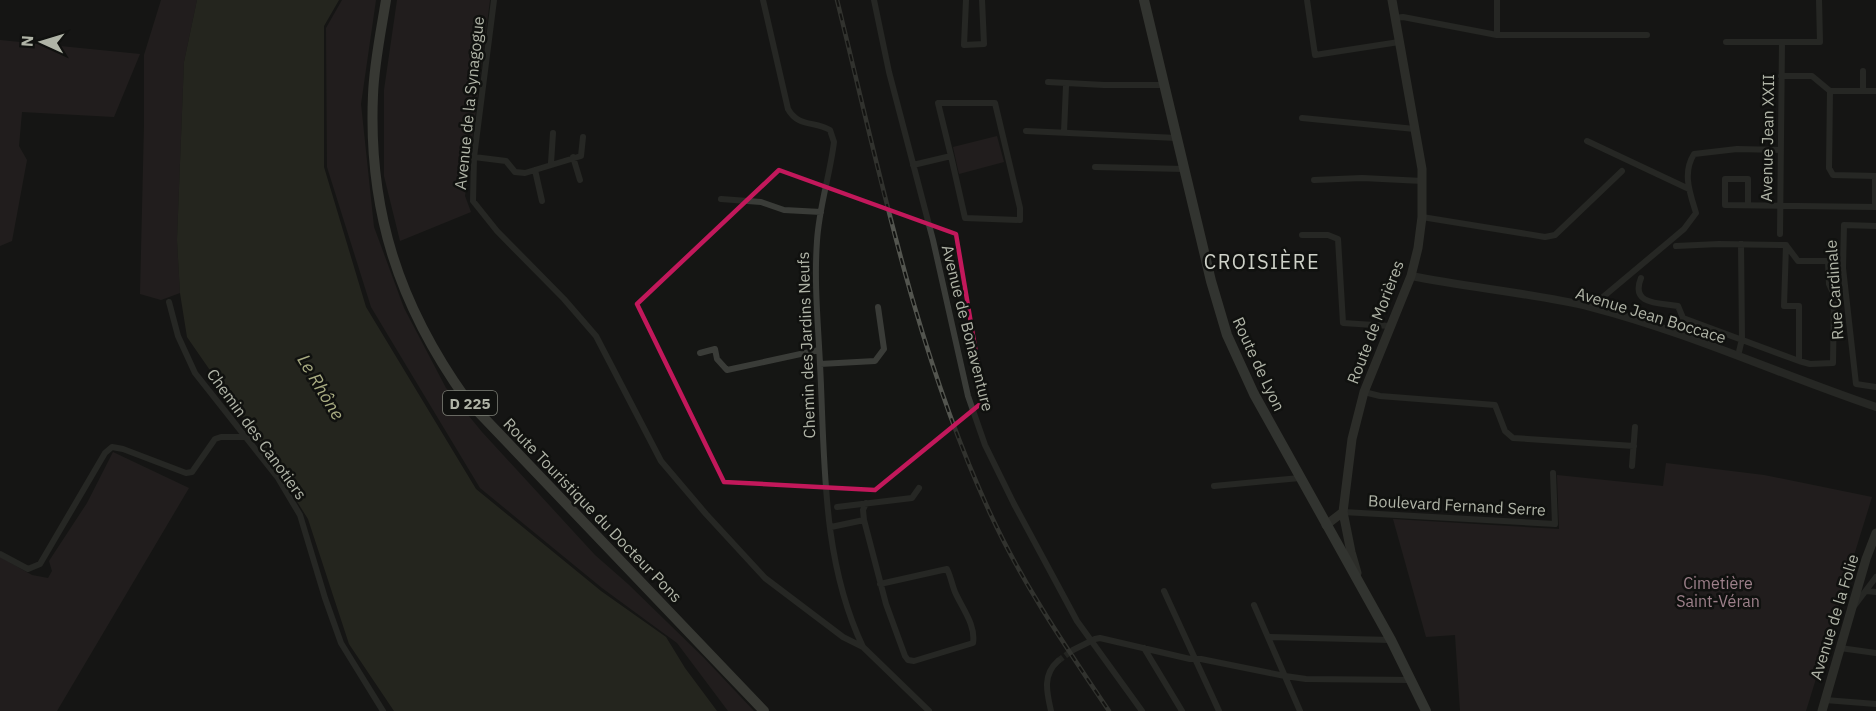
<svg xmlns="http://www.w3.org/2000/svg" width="1876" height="711" font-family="'IBM Plex Sans',sans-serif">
  <rect width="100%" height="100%" fill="#151614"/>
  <!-- green -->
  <path fill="#2f2729" d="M161 0H197L184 62 177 240 180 293 161 300 140 294 144 125V55Z
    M342 0H376L361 104 374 227 404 308 446 388 482 432 595 555 628 584 704 658 754 711H728L677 643 602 588 480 488 371 307 327 167 326 28Z
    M397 0H490L465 196 471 212 400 241 384 176V90Z
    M0 40 140 54 114 117 22 112 19 146 27 160 12 241 0 246Z
    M997 136 1004 162 959 174 953 147Z
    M113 452 189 488 57 711H0V557L32 575 48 578 52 571 49 561 87 503Z
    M1666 463 1764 475 1872 497 1806 711H1460L1455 635 1426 637 1393 519 1559 529 1557 475 1663 486Z"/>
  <!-- water -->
  <path fill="#37382c" d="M197 0H339L324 26V167L366 307 476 489 601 591 666 637 685 668 717 711H394L349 644 308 519 259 441 187 337 180 293 177 240 184 62Z"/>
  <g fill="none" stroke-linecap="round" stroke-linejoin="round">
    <!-- minor-tunnel -->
    <path stroke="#343631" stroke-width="6" stroke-dasharray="6 3" stroke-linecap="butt" d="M1058 661 1073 650"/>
    <!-- minor -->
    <path stroke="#3a3c38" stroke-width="6" d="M494 0 474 157 473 201 497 231 564 299 596 336 661 461 706 514 765 578 843 637 863 647 929 711
      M763 0 788 109C798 127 814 121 830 130L834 142C830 175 819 207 817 241 814 282 818 323 820 364 825 459 821 559 863 647
      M874 0 889 72 933 240 968 396 985 445 1014 504 1077 621 1142 711
      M966 0 964 45 984 44 982 0
      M1307 0 1315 55 1399 42
      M1395 18 1403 17 1497 35H1647
      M1497 35V0
      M1726 42H1820L1819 0
      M1863 71V91
      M1781 76H1812L1830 91H1876
      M1048 82 1104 85H1164
      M1830 91 1829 168 1833 175 1876 176
      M1302 118 1415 129
      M1026 131 1177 138
      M1064 132 1066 86
      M1587 141 1689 189
      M474 157 506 161 515 172 525 173 581 156 583 137
      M573 157 580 180
      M551 163 553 133
      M913 165 951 156 938 103H995L1020 208V220L965 218 951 156
      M1095 167 1184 169
      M535 170 542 201
      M1314 180 1362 178 1423 181
      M721 199 761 202 784 210 821 212
      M1748 205V179H1725V205L1876 207
      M1875 207V176
      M1422 217 1545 237 1555 235 1622 171
      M1876 226 1844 225 1843 268 1856 384 1876 387
      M1780 234 1782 42
      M1302 235H1328L1338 239 1343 323 1390 326
      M1786 245 1784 306H1799V361
      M1641 278C1630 305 1659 303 1678 306L1683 318 1799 361 1810 364 1833 363 1834 295 1829 284 1828 261H1798L1786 245 1719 244 1676 246
      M169 302 178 336 195 373 278 478 300 515 325 598 341 643 383 711
      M1591 307 1671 240 1684 229 1696 213C1690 193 1682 173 1694 154L1737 149 1781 150
      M700 353 715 349 717 359 727 370 819 350
      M1738 356 1742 339 1741 244
      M820 364 875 361 884 349 878 307
      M1364 392 1380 396 1495 405 1505 431 1513 438 1634 446
      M1632 466 1635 427
      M1214 486 1300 478
      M866 503 863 510 864 520 886 604 905 656 908 660 914 661 973 643C976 625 962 608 955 592 952 585 951 577 947 569L880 584
      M837 507 912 498 919 488
      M1343 512 1555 524 1553 473
      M831 527 864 520
      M0 554 28 569 40 564 105 453 112 447 123 449 186 473 192 472 215 439 221 437H247
      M1164 591 1219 711
      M1867 591 1876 592
      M1254 605 1300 711
      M1855 605 1876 577
      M1269 637 1391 640
      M1144 648 1182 711
      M1840 648 1876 653
      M1073 650 1095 639 1100 638 1190 659H1201L1285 676 1306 679 1411 680
      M1825 700 1876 704
      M1051 711C1047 693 1042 675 1058 661"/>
    <!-- tertiary -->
    <path stroke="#3a3c38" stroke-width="8" d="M1411 276C1471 288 1532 293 1591 307 1688 332 1781 375 1876 407"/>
    <!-- secondary -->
    <path stroke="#484a44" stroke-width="9" d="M1326 525 1343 512
      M1357 573 1351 552 1343 512 1352 439 1364 392 1411 276 1418 248 1422 217V169L1392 0
      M1822 711 1866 559 1876 533"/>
    <!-- primary -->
    <path stroke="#565952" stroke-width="10" d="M1144 0 1211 281 1227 335 1254 394 1391 640 1426 711"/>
    <!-- trunk -->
    <path stroke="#5f625a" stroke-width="10" d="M386 0C381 31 374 64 373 95 368 211 399 305 466 399L764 711"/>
    <defs>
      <path id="rail" d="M837 0C880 173 915 350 990 513 1022 583 1066 647 1109 711"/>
    </defs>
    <!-- rail casing -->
    <use href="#rail" stroke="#53554f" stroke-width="4.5"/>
    <!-- rail -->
    <use href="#rail" stroke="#10110f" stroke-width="2" stroke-dasharray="7" stroke-linecap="butt"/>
  </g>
  <!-- marked area -->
  <path d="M0 0H1876V711H0ZM779 170 956 234 984 401 875 490 724 482 637 304Z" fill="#151614" fill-opacity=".55" fill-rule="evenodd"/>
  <path fill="none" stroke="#c2185b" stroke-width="4.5" stroke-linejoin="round" d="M779 170 956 234 984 401 875 490 724 482 637 304Z"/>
  <g text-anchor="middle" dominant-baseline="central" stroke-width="5" stroke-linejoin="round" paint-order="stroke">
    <!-- shield labels -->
    <rect fill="#10110f" stroke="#808379" stroke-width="1.5" x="443" y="391" width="54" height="24" rx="4.5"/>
    <g font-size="15" font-weight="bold" fill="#b0b4a7">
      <text x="470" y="403">D 225</text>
    </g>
    <!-- street labels -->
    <g font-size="16" fill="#b0b4a7" stroke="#10110f">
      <text transform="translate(469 103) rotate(-84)">Avenue de la Synagogue</text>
      <text transform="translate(1767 138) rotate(-89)">Avenue Jean XXII</text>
      <text transform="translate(1834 290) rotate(-94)">Rue Cardinale</text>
      <text transform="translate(1651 315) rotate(17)">Avenue Jean Boccace</text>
      <text transform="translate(1375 322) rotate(-69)">Route de Morières</text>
      <text transform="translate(968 328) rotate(76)">Avenue de Bonaventure</text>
      <text transform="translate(806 345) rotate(-92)">Chemin des Jardins Neufs</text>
      <text transform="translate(1259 364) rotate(65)">Route de Lyon</text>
      <text transform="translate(257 434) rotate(54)">Chemin des Canotiers</text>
      <text transform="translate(1457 505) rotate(3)">Boulevard Fernand Serre</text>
      <text transform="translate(593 510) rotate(46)">Route Touristique du Docteur Pons</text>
      <text transform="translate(1834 617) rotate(-73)">Avenue de la Folie</text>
    </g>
    <!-- park labels -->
    <g font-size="16" fill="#9d808a" stroke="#10110f">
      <text x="1718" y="583">Cimetière<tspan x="1718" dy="18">Saint-Véran</tspan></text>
    </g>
    <!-- water labels -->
    <g font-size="18" font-style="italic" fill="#a9ac82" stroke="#10110f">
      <text transform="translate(321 387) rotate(59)">Le Rhône</text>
    </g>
    <!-- quarter labels -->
    <g font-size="20" letter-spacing="1.5" fill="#ced1c8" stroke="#10110f">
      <text x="1262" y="261">CROISIÈRE</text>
    </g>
  </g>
  <!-- north arrow -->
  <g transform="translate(42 42) rotate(274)" stroke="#10110f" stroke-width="4.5" paint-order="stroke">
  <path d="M0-4.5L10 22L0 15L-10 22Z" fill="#b0b4a7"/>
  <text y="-9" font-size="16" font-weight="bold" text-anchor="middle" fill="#b0b4a7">N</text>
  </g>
</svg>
